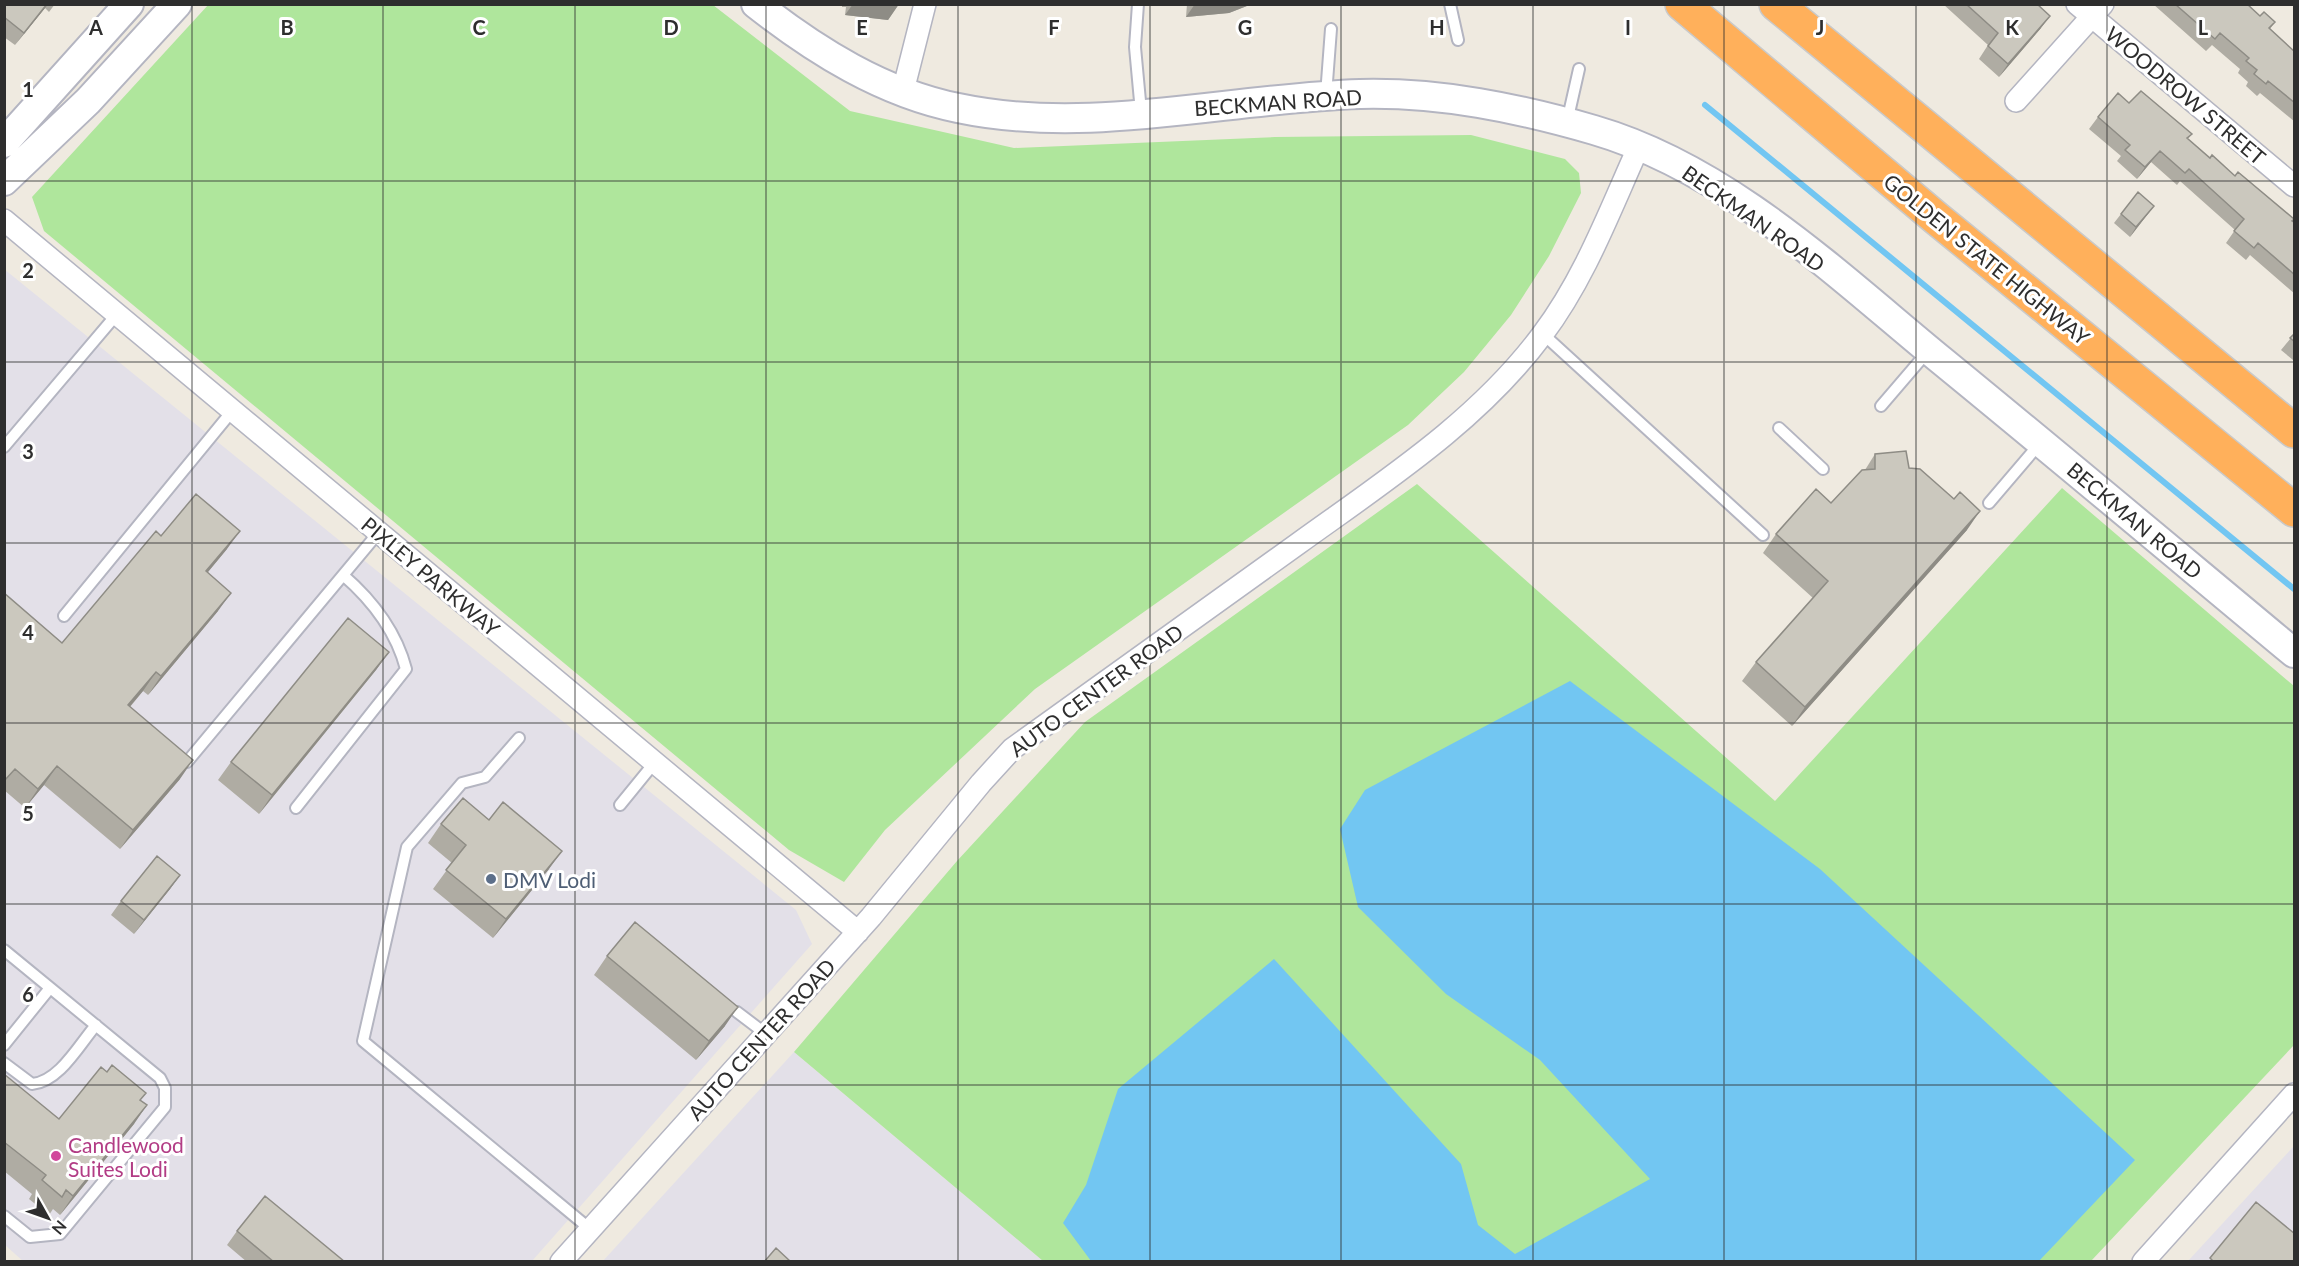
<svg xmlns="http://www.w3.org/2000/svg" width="2299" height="1266" font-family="Lato,sans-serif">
  <rect width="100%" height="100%" fill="#efeae0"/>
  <!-- industrial -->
  <path fill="#e3e0e8" d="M4 269 796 910 812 944 532 1261 24 1262 5 1245Z
    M794 1052 1043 1261 602 1262Z
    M2294 1146V1261H2188Z"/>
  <!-- green -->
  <path fill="#afe69c" d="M209 4 713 5 850 111 1014 148 1275 137 1471 135 1565 159 1579 173 1581 193 1549 256 1511 315 1464 372 1408 425 1035 689 885 830 844 882 789 850 44 231 32 197Z
    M1417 484 1775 801 2062 488 2294 686V1045L2091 1261H1043L794 1052 957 861 1085 722Z"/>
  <!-- water -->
  <path fill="#72c6f2" d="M1570 681 1820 869 2135 1160 2039 1261H1091L1063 1223 1086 1185 1118 1089 1274 959 1461 1164 1478 1225 1515 1254 1650 1179 1540 1060 1446 994 1358 907 1340 829 1365 790Z"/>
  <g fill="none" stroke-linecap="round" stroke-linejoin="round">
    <!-- stream -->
    <path stroke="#72c6f2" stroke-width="6" d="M1705 105 2294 589"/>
    <defs>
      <path id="lane" d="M1138 4 1135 47 1141 112
        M1450 4 1458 40
        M1326 95 1331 29
        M1567 122 1579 69
        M1543 334 1763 535
        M1881 406 1929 350
        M1779 428 1823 469
        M4 447 117 314
        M1989 503 2041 442
        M64 616 233 410
        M519 738 485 777 462 783 407 847 363 1041 590 1229
        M187 762 379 532
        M620 805 655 762
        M296 808 406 669C396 631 372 600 343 575
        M4 950 160 1078 165 1088V1107L60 1234 30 1237 4 1216
        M737 1012 766 1034
        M4 1045 50 988
        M4 1063 32 1084C59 1082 79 1045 96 1025"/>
      <path id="street" d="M2077 4 2294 186
        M903 91 925 4
        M2016 101 2103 4
        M4 220 858 932
        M561 1262 871 917 981 783 1012 749C1107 680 1203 612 1299 543 1385 481 1478 421 1542 335 1585 278 1610 210 1639 146
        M2143 1262 2294 1094"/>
      <path id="secondary" d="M756 4C816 51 883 93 958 108 1090 136 1227 98 1360 94 1440 92 1518 108 1594 130 1725 168 1833 271 1936 356 2056 454 2175 554 2294 653
        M4 143 129 4
        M4 181 88 101 177 4"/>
      <path id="highway" d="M1682 4 1936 218 2294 510
        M1776 4 2294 431"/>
    </defs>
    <!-- lane casing -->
    <use href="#lane" stroke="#b4b5c1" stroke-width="14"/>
    <!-- street casing -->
    <use href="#street" stroke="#b4b5c1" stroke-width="24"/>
    <!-- secondary casing -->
    <use href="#secondary" stroke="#b4b5c1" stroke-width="32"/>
    <!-- highway casing -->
    <use href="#highway" stroke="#c9c9c9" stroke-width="36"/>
    <!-- lane -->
    <use href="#lane" stroke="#fff" stroke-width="10"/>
    <!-- street -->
    <use href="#street" stroke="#fff" stroke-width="21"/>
    <!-- secondary -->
    <use href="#secondary" stroke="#fff" stroke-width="28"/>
    <!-- highway -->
    <use href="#highway" stroke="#ffb05b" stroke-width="33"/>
  </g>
  <!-- wall -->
  <path fill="#afaca3" d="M4 4H55L49 12 45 8 15 45 4 37Z
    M842 4H899L888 20 845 15 846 7H842Z
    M1187 4H1252L1229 13 1186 17Z
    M1943 4H2037L2041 28 1999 77 1979 59 1988 45Z
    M2153 4H2247L2260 16 2275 22 2270 29 2295 52V122L2260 93 2257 96 2246 86 2248 82 2238 73 2240 69 2212 45 2206 51Z
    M2129 103 2192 134 2188 139 2210 158 2235 176 2295 223V294L2250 255 2246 260 2226 243 2235 230 2180 181 2177 185 2151 162 2137 179 2117 161 2121 156 2089 129 2098 117Z
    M2154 206 2130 237 2114 223 2121 214Z
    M2295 333V359L2293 360 2281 350Z
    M1875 454 1909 468 1967 530 1792 726 1742 681 1756 662 1813 598 1763 553 1776 534 1831 503 1865 470Z
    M161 536 227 549 208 572 218 611 148 695 143 691 130 707 180 779 120 849 44 785 25 808 4 790V593L62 643Z
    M389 652 376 670 259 814 218 780 231 762Z
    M489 820 549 869 493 938 433 889 452 863 428 843 441 824Z
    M180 875 170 889 134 934 111 915 121 901Z
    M607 956 725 1026 696 1060 594 975Z
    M4 1074 59 1119 141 1100 134 1124 60 1215 53 1209 49 1215 29 1199 32 1194 4 1171Z
    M237 1231 345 1262H247L227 1245Z"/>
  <!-- shaded-wall -->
  <path fill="#8e8c85" d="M47 4H48L45 8 15 45 24 33Z
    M853 4H899L888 20 845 15Z
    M1195 4H1252L1229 13 1186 17Z
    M2050 16 2041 28 1999 77 2008 64Z
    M2160 151 2151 162 2137 179 2145 167Z
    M2154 206 2147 215 2130 237 2136 227Z
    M1980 511 1967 530 1792 726 1805 707Z
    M240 531 227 549 193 590 206 571Z
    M231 593 218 611 148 695 161 676Z
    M389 652 376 670 259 814 272 795Z
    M156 672 143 691 115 724 128 705Z
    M193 760 180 779 120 849 133 830Z
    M57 766 44 785 25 808 38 789Z
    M562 851 549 869 493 938 506 919Z
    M180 875 170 889 134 934 144 920Z
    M738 1007 725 1026 696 1060 709 1041Z
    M147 1105 134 1124 60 1215 73 1196Z"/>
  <!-- building -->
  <path fill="#cbc8be" stroke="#8e8c85" stroke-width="1.5" d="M4 4H47L24 33 4 17Z
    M1966 4H2037L2050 16 2008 64 1988 46 1998 33Z
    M2175 4H2247L2260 16 2264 12 2275 22 2269 28 2295 52V103L2268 81 2266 84 2254 74 2257 70 2246 61 2249 58 2220 33 2215 39Z
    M2141 91 2192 134 2187 138 2210 158 2212 155 2235 176 2238 172 2294 219 2292 221 2295 223V275L2258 243 2254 248 2234 231 2244 219 2189 169 2185 173 2160 151 2145 167 2125 150 2130 145 2098 117 2118 93 2129 103Z
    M2138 192 2154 206 2136 227 2121 214Z
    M2295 333V342L2290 338Z
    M1906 451 1909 468 1920 469 1954 499 1960 492 1980 511 1805 707 1756 662 1828 581 1776 534 1816 489 1831 503 1862 470 1875 469V454Z
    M196 494 240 531 206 571 231 593 161 676 156 672 128 705 193 760 133 830 57 766 38 789 15 769 4 781V593L62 643 156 531 161 536Z
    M348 618 389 652 272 795 231 762Z
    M463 798 489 820 503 802 562 851 506 919 446 870 466 845 441 824Z
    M157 856 180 875 144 920 121 901Z
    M635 922 738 1007 709 1041 607 956Z
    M112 1065 146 1093 140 1100 147 1105 73 1196 66 1190 62 1197 42 1180 46 1175 4 1142V1074L59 1119 101 1067 107 1072Z
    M265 1196 345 1262H274L237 1231Z
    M2256 1202 2295 1234V1262H2214L2210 1258Z
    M776 1248 791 1262H764Z"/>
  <!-- grid -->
  <path fill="none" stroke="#2e2e2e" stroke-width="1.5" stroke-opacity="0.55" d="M192 4V1262M383 4V1262M575 4V1262M766 4V1262M958 4V1262M1150 4V1262M1341 4V1262M1533 4V1262M1724 4V1262M1916 4V1262M2107 4V1262M4 181H2294M4 362H2294M4 543H2294M4 723H2294M4 904H2294M4 1085H2294"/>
  <!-- markers -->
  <circle fill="#5c6f8a" stroke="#fff" stroke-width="2" cx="491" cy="879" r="6"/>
  <circle fill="#d1479c" stroke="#fff" stroke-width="2" cx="56" cy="1156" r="6"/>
  <g text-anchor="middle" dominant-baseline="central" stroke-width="6" stroke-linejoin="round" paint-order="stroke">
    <!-- street labels -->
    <g font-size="21" fill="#2e2e2e" stroke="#fff">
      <text transform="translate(2186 95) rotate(40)">WOODROW STREET</text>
      <text transform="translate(1278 102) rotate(-4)">BECKMAN ROAD</text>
      <text transform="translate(1754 218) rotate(35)">BECKMAN ROAD</text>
      <text transform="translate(1987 259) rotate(39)">GOLDEN STATE HIGHWAY</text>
      <text transform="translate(2135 520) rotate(40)">BECKMAN ROAD</text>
      <text transform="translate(431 576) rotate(40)">PIXLEY PARKWAY</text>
      <text transform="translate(1096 690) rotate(-36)">AUTO CENTER ROAD</text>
      <text transform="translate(761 1039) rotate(-48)">AUTO CENTER ROAD</text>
    </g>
    <!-- service labels -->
    <g font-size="21" fill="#4e5e75" stroke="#fff" text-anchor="start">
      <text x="503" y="879">DMV Lodi</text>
    </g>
    <!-- hotel labels -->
    <g font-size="21" fill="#b23c85" stroke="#fff" text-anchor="start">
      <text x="68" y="1144">Candlewood<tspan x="68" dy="24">Suites Lodi</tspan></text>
    </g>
  </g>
  <g font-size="20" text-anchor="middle" font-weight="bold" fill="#2e2e2e" stroke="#fff" stroke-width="6" stroke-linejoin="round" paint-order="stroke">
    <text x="96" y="35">A</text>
    <text x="287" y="35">B</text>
    <text x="479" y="35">C</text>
    <text x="671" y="35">D</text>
    <text x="862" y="35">E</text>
    <text x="1054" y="35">F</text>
    <text x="1245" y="35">G</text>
    <text x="1437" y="35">H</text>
    <text x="1628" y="35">I</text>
    <text x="1820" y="35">J</text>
    <text x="2012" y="35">K</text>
    <text x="2203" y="35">L</text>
    <text x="28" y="97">1</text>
    <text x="28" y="278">2</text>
    <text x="28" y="459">3</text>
    <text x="28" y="640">4</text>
    <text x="28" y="821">5</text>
    <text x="28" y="1002">6</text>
  </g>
  <!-- border -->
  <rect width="2299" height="1266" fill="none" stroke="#2e2e2e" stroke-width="12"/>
  <!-- north arrow -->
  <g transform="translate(48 1218) rotate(130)" stroke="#ffffff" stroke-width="4.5" paint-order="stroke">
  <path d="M0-4.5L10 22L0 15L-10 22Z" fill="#2e2e2e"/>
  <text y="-9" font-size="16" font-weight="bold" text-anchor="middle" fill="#2e2e2e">N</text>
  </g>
</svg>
